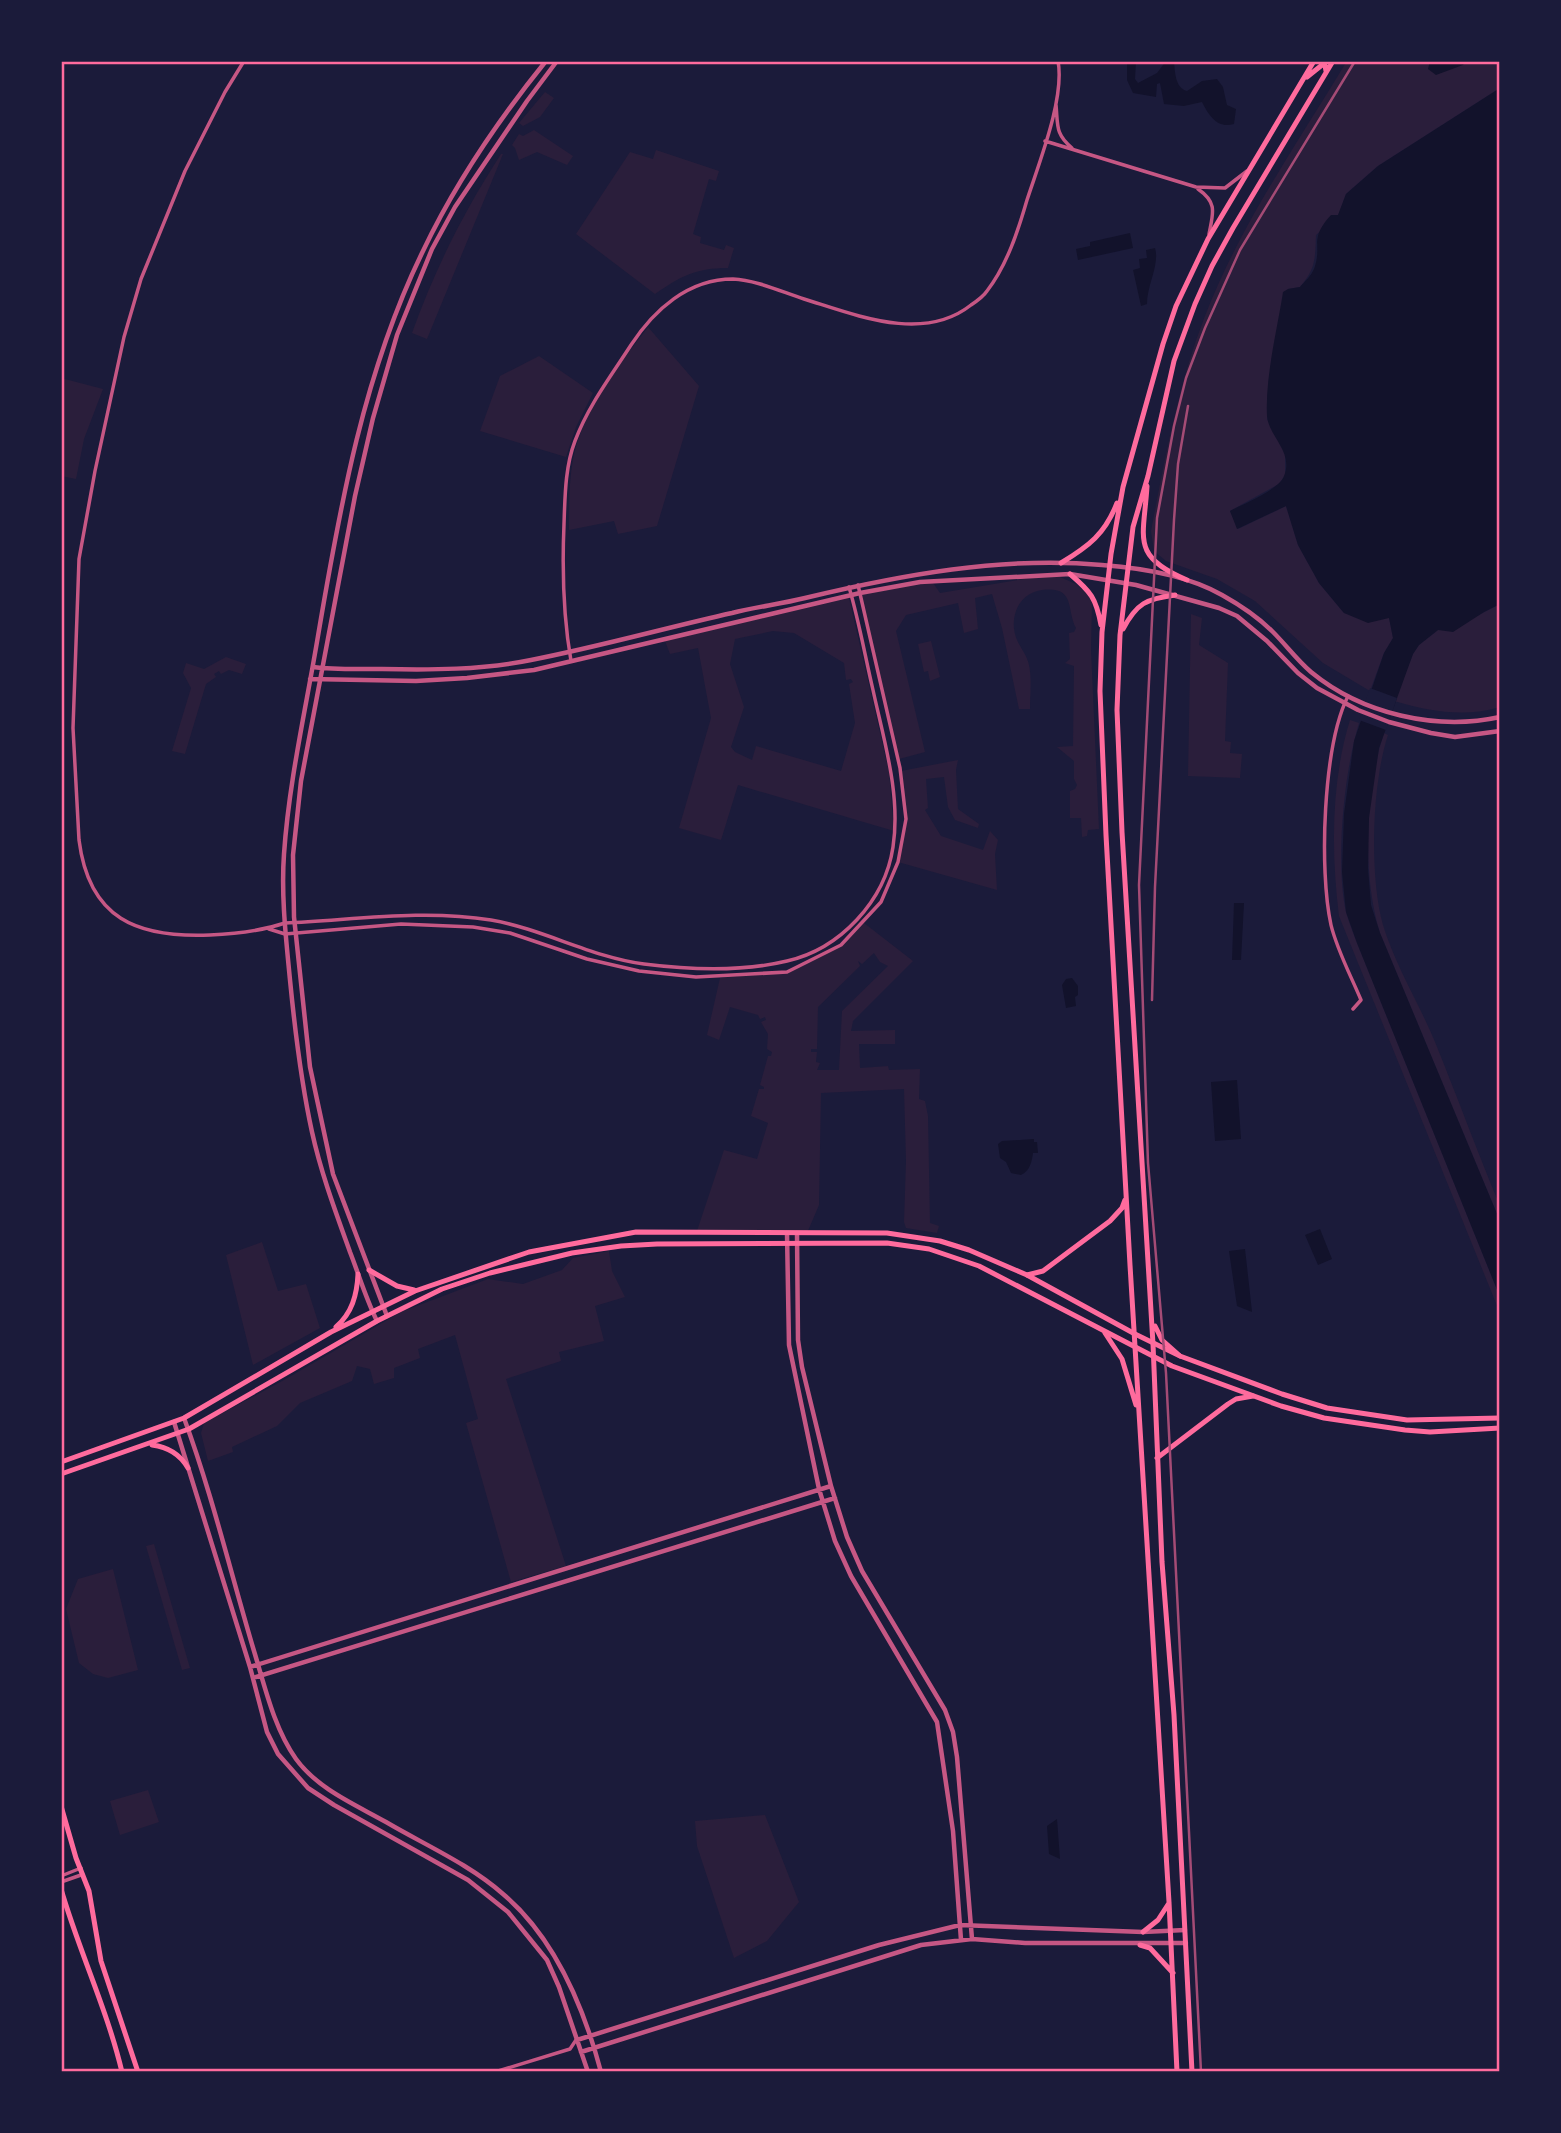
<svg xmlns="http://www.w3.org/2000/svg" width="1561" height="2133" font-family="'Asap Condensed',sans-serif">
  <rect width="100%" height="100%" fill="#1b1b3a"/>
  <!-- green -->
  <path fill="#2a1e3b" fill-rule="evenodd" d="M1347 61H1500V88L1378 166 1346 194 1338 216 1316 235C1315 259 1316 268 1300 287L1288 289 1267 419 1285 452V475L1279 484 1230 511 1238 529 1286 506 1298 545 1319 583 1344 613 1389 617 1393 638 1384 653 1370 691 1323 663 1255 601 1217 579 1166 561 1154 551 1151 531C1165 458 1178 385 1205 316 1240 225 1297 144 1347 61Z
    M545 92 554 98 540 117 523 126 519 123Z
    M534 130 573 156 567 165 537 152 519 160 515 148 512 145 519 134 523 136Z
    M656 150 719 171 716 181 709 179 693 234 701 237 700 243 724 250 726 245 734 248 728 268C696 268 681 276 655 294L576 234 630 152 653 159Z
    M501 154H503L427 339 412 333C436 267 463 213 501 154Z
    M648 327 699 386 657 526 618 534 614 521 569 530C569 506 569 482 573 459 583 410 619 365 648 327Z
    M539 356 593 393 576 427 566 457 480 431 500 376Z
    M61 378 103 389 84 439 76 479 61 476Z
    M1053 574 1076 584 1089 596 1092 603 1091 650 1099 829 1088 830 1087 836 1082 837 1081 818H1070V791L1075 789 1077 785 1074 779V761L1057 747 1073 746 1074 666 1065 663 1070 659 1069 633 1074 632 1076 628C1066 609 1076 586 1042 590 1018 593 1008 619 1017 640 1021 649 1027 655 1029 665 1032 679 1030 694 1030 709H1019L1002 628 992 594 975 598 978 629 964 633 958 603 906 615 896 631 925 752 899 759 860 593 931 580 940 593Z
    M849 598 889 772 894 831 738 785 721 840 679 828 711 718 698 648 670 654 665 641ZM773 631 794 633 844 663 846 680 851 679 853 682 849 684 855 723 841 771 756 746 752 760 735 752 731 747 744 707 730 664 735 639Z
    M1500 604V707C1465 718 1428 711 1394 701L1413 654 1419 645 1438 630 1473 618Z
    M1191 614 1202 618 1199 645 1228 663 1225 741 1231 742 1230 753 1242 754 1240 778 1188 776Z
    M931 641 940 677 930 681 928 671 924 672 918 644Z
    M226 657 246 664 242 674 229 670 221 674 219 671 214 674 216 677 206 684 185 754 172 751 191 688 183 673 186 663 204 669Z
    M1350 720 1359 723C1344 772 1335 862 1346 912 1349 922 1353 933 1357 943L1500 1297V1313L1339 916C1331 852 1331 781 1350 720Z
    M1384 733 1388 735C1372 783 1369 875 1383 925 1395 965 1419 1003 1435 1042 1457 1096 1477 1151 1500 1206V1221L1380 933C1362 875 1365 791 1384 733Z
    M958 760 956 770 958 809 979 824 978 828 955 820 948 807 944 777 926 779 928 808 925 810 941 836 983 850 990 831 998 840 995 854 997 890 898 862 906 817 901 771Z
    M864 923 913 961 853 1021 851 1031 895 1030V1044H859L860 1068 888 1066 889 1070 920 1069 919 1099 925 1101 928 1116 930 1223 939 1226 937 1233 906 1228 904 1222 906 1161 904 1089 821 1093 819 1205 807 1233 697 1231 724 1150 757 1159 768 1123 751 1116 759 1089H764V1087L760 1085 768 1056H771L772 1052 767 1049 768 1034 761 1022 766 1020 765 1017 760 1019 758 1015 730 1007 719 1040 707 1035 720 978 787 972 843 943ZM874 953 880 962 888 966 842 1011 839 1070H817L820 1063 816 1062 817 1052H811V1049H817L818 1007 860 966 858 961 862 964Z
    M262 1242 278 1291 306 1284 320 1328 253 1365 226 1255Z
    M609 1251 612 1271 625 1297 595 1306 604 1341 559 1352 561 1361 506 1379 566 1566 511 1582 466 1423 478 1419 455 1335 418 1349 420 1358 394 1368V1378L374 1384 370 1369 357 1366 352 1381 300 1403 277 1426 232 1447 233 1452 208 1461 201 1433 204 1423 284 1380 401 1312 488 1279 523 1284 562 1270 573 1258Z
    M154 1544 190 1668 182 1670 146 1546Z
    M113 1569 138 1670 108 1678 93 1674 79 1663 66 1609 78 1579Z
    M148 1790 159 1822 120 1835 110 1801Z
    M765 1815 799 1902 767 1941 734 1958 697 1846 695 1821Z"/>
  <!-- water -->
  <path fill="#12122b" d="M1127 61H1136L1135 79 1138 83 1157 73 1166 61H1174C1175 72 1175 88 1187 91L1202 81 1217 79 1223 87 1227 105 1236 109 1234 124C1218 129 1209 116 1202 102L1184 106 1164 104 1160 83 1157 84 1156 97 1133 93 1127 80Z
    M1430 61H1466L1463 65 1436 75 1428 69Z
    M1500 88V604L1484 612 1453 632 1438 630 1419 645 1413 654 1379 748 1369 818 1368 869 1371 905 1380 933 1500 1221V1297L1357 943 1346 912 1342 872 1344 814 1354 741 1384 653 1393 638 1389 618 1368 623 1344 613 1319 583 1298 545 1286 506 1237 529 1230 511C1243 504 1280 489 1284 476 1294 452 1269 437 1267 416 1265 377 1277 331 1283 292L1288 289 1300 287C1305 281 1311 276 1314 269 1323 245 1308 240 1331 215H1338L1346 194 1378 166Z
    M1130 233 1133 248 1078 260 1076 249 1090 246V242Z
    M1155 248C1160 264 1147 285 1147 304L1141 306 1133 270 1140 268 1139 259 1147 258 1146 250Z
    M1234 903H1244L1241 960H1232Z
    M1072 978 1078 986V995L1075 997 1076 1006 1066 1008 1062 985 1066 979Z
    M1237 1080 1241 1139 1215 1141 1211 1082Z
    M1034 1139V1142H1037L1038 1153H1033C1032 1161 1030 1171 1021 1175L1011 1173 1006 1162 1000 1158 998 1144 1002 1141Z
    M1320 1229 1332 1259 1318 1265 1305 1235Z
    M1245 1249 1252 1312 1237 1306 1229 1251Z
    M1057 1819 1060 1859 1049 1854 1047 1826Z"/>
  <!-- pier -->
  <path fill="#1b1b3a" d="M1370 688 1397 698 1386 730 1359 720Z"/>
  <g fill="none" stroke-linecap="round" stroke-linejoin="round">
    <!-- minor -->
    <path stroke="#c65784" stroke-width="3.5" d="M244 61 225 92 185 171 141 279 124 337 95 471 79 559 73 728 79 840C89 919 137 938 210 935 235 934 261 931 285 923 354 920 422 909 491 920 543 929 591 957 644 964 691 970 741 972 787 961 840 949 885 901 893 847 901 795 884 741 873 690 865 656 859 621 849 587
      M1056 105C1058 125 1055 134 1072 148
      M1045 141 1196 187 1225 188 1247 171
      M1198 189C1218 203 1213 213 1209 234
      M571 661C563 615 562 571 564 524 565 497 565 467 575 441 588 406 611 376 631 345 654 310 688 279 733 279 756 280 782 292 804 299 856 315 923 343 971 305 977 301 983 297 987 291 1007 265 1018 231 1027 200 1039 163 1065 98 1058 61
      M1348 696C1323 746 1319 870 1331 925 1337 950 1351 976 1361 1000L1353 1009
      M269 929 285 934 401 924 473 927 510 933 587 959 639 971 696 977 787 972 841 945 881 902 898 862 906 819 900 768 858 585
      M61 1876 81 1868
      M61 1882 81 1875
      M495 2072 570 2049 576 2040"/>
    <!-- tertiary -->
    <path stroke="#c65784" stroke-width="4.5" d="M313 667C335 670 359 669 382 669 431 670 482 670 531 660 598 647 665 628 732 613 756 607 781 604 805 598 901 575 1002 556 1102 565 1142 568 1187 575 1222 595 1240 605 1258 617 1273 632 1286 645 1297 660 1311 672 1362 714 1436 731 1500 717
      M310 679 416 681 467 678 534 670 860 593 920 582 1070 574 1136 585 1219 608 1237 616 1267 641 1298 673 1317 688 1358 710 1389 722 1431 733 1455 737 1500 731
      M787 1233 789 1345 819 1489 835 1541 851 1576 937 1722 953 1831 961 1940
      M797 1233 798 1340 802 1367 831 1486 847 1537 862 1571 945 1710 953 1732 957 1757 972 1939
      M387 1316 333 1174 310 1067 294 917 293 855 301 781 355 496 373 418 397 335 432 249 455 207 527 101 557 61
      M377 1321C366 1299 359 1275 350 1252 336 1213 321 1173 312 1132 301 1082 295 1031 290 980 286 938 281 896 284 854 289 781 306 708 318 636 340 506 364 371 423 251 455 184 499 119 546 61
      M184 1418C212 1494 231 1574 254 1651 265 1687 274 1728 296 1759 318 1789 354 1804 386 1822 425 1845 469 1864 503 1894 555 1938 584 2008 601 2072
      M174 1422 250 1667 267 1732 278 1754 308 1788 334 1805 468 1880 508 1912 547 1960 559 1987 588 2072
      M250 1667 831 1486
      M253 1678 835 1498
      M577 2040 879 1945 960 1925 1143 1932 1185 1930
      M581 2052 921 1945 972 1939 1025 1943H1186"/>
    <!-- secondary -->
    <path stroke="#ff6b9d" stroke-width="5" d="M369 1270 397 1286 414 1290
      M336 1327C352 1313 357 1295 358 1274
      M152 1445C168 1447 180 1454 188 1468
      M61 1462 184 1418 331 1332 415 1291 529 1252 636 1232 887 1233 940 1241 969 1250 1027 1275 1135 1334 1180 1356 1282 1394 1327 1408 1407 1420 1500 1418
      M61 1474 189 1429 377 1321 442 1289 490 1273 572 1253 621 1246 657 1244 887 1243 929 1249 979 1266 1172 1366 1281 1406 1324 1418 1405 1430 1430 1432 1500 1428
      M61 1806 76 1858 89 1891 101 1961 138 2072
      M61 1889C79 1951 107 2009 122 2072"/>
    <!-- primary -->
    <path stroke="#ff6b9d" stroke-width="5" d="M1307 77 1322 65H1325L1326 71
      M1147 486C1144 538 1130 556 1187 580
      M1061 563C1089 546 1105 534 1117 503
      M1070 574C1091 592 1096 598 1101 625
      M1123 629C1137 603 1146 599 1175 595
      M1027 1275 1043 1271 1110 1221 1122 1208 1125 1200
      M1155 1326 1162 1340 1180 1356
      M1105 1333 1122 1359 1136 1405
      M1157 1458 1228 1404 1236 1399 1253 1396
      M1143 1932 1158 1920 1169 1903
      M1140 1945 1150 1948 1173 1973
      M1177 2072 1169 1902 1130 1265 1106 835 1100 691 1102 632 1111 554 1123 487 1163 344 1176 306 1208 239 1314 61
      M1192 2072 1174 1715 1162 1562 1153 1344 1122 832 1117 710 1120 635 1133 527 1148 476 1174 361 1195 304 1212 266 1233 228 1333 61"/>
    <!-- rail -->
    <path stroke="#a44b75" stroke-width="2.5" d="M1152 1000 1155 887 1174 520 1178 464 1188 406
      M1201 2072 1166 1373 1148 1163 1139 885 1157 518 1174 426 1186 378 1205 328 1240 250 1355 61"/>
  </g>
  <!-- border -->
  <rect width="1561" height="2133" fill="none" stroke="#1b1b3a" stroke-width="126"/>
  <rect x="63" y="63" width="1435" height="2007" fill="none" stroke="#ff6b9d" stroke-width="2.5"/>
</svg>
